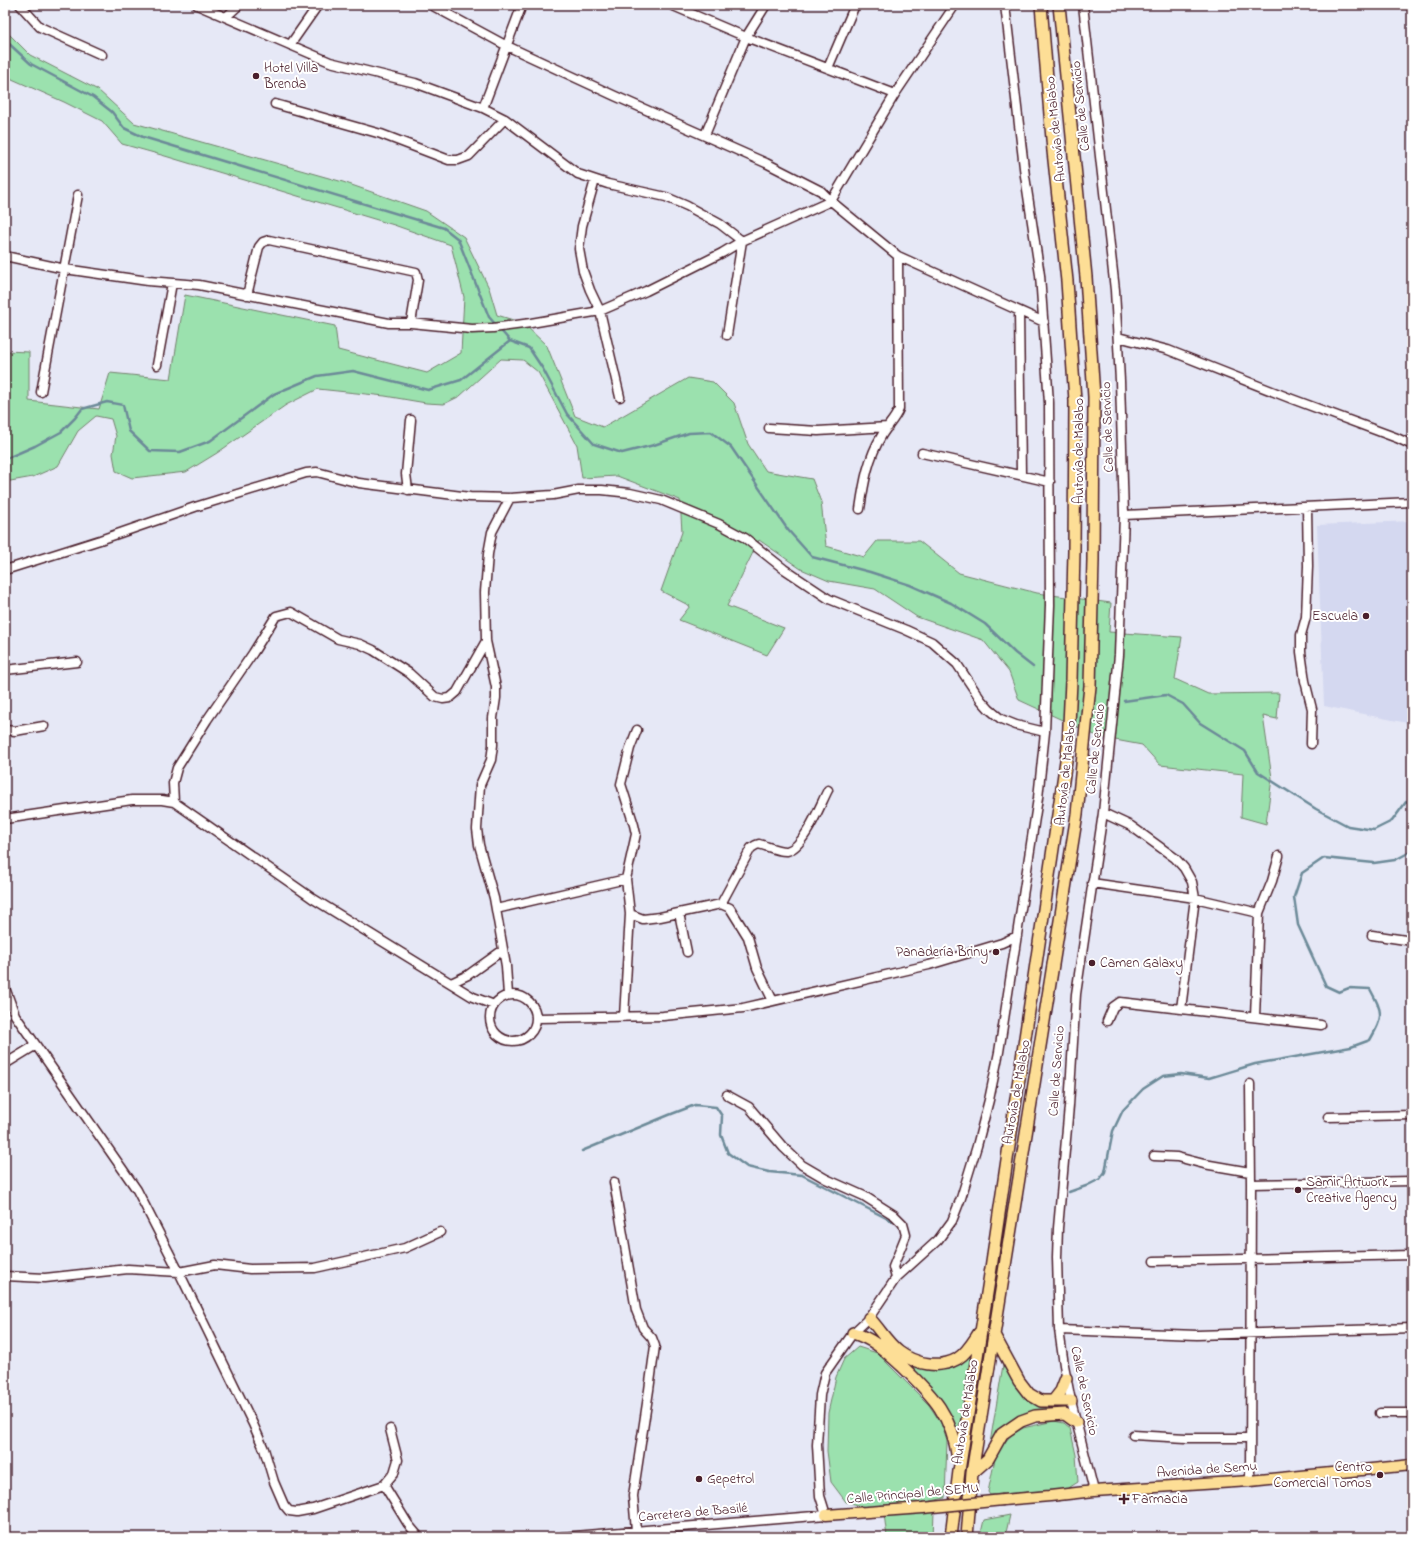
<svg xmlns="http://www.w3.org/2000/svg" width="1417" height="1542" font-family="'Indie Flower',sans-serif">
  <rect width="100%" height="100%" fill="#e6e8f6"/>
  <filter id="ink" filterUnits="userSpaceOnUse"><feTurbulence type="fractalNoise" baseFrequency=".025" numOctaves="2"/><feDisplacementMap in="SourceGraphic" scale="8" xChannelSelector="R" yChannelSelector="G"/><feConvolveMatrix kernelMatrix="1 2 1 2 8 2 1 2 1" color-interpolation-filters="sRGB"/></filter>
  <g filter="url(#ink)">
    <!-- built -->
    <path fill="#d4d8f0" d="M1412 521V724L1324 706 1317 525Z"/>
    <!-- green -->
    <path fill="#9be1ae" stroke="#72806c" d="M5 30 30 55 98 90 134 123 343 182 426 211 464 237 489 288 497 315 523 323 547 346 575 416 603 427 688 378 713 382 734 403 748 444 766 471 812 479 821 502 826 546 864 557 877 541H919L959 573 1037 593 1111 603 1109 632 1182 637 1175 679 1208 694 1279 693 1277 719 1263 716 1272 778 1266 824 1241 817 1243 774 1160 765 1142 745 1099 737 1019 700 1009 672 983 640 917 617 875 589 829 581 801 569 759 540 727 606 784 628 767 655 679 620 690 606 661 591 682 532 680 500 617 476 582 478 577 445 538 372 523 360 501 359 460 396 444 404 426 403 385 396 318 389 286 405 217 453 186 472 132 478 116 471 113 454 116 436 111 419 96 416 78 431 58 466 33 477 5 482V351L29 352V401L99 409 110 373 171 379 185 295 335 326 338 350 427 373 461 353 464 297 451 245 394 225 165 156 122 144 102 121 64 102 12 79 5 70Z
      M858 1347 877 1353 929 1405 941 1423 947 1441 945 1498 919 1504 934 1512 933 1537H887L883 1506 866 1507 846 1502 831 1482 827 1451 828 1413 836 1377 844 1359Z
      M973 1349 957 1445 946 1416 903 1361 923 1369H940Z
      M1005 1353 1031 1399 1061 1409 1023 1416 988 1455Z
      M1054 1421 1064 1423 1070 1428 1076 1455 1078 1482 1067 1489 990 1495 988 1492 996 1454 1010 1436 1023 1428Z
      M1010 1515 1005 1537H980L984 1520Z"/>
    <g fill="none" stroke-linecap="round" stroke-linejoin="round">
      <!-- stream -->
      <path stroke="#6c8a98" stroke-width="2.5" d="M5 40 31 64 93 97 112 112 124 128 143 137 444 228 458 239 489 317 510 341
        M5 459 35 446 61 432 75 418 82 409 107 402 123 405 129 431 150 451 180 452 210 441 274 394 317 376 353 371 428 390 461 380 510 341 529 348 543 369 567 414 594 444 622 453 654 445 689 433 711 432 731 447 788 530 812 557 870 572 910 585 951 603 985 624 1015 653 1033 667
        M1124 701 1166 695 1183 704 1200 723 1245 751 1258 772 1316 809 1348 826 1374 830 1392 821 1406 802 1412 798
        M582 1151 669 1115 695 1105 716 1107 722 1116 721 1135 728 1153 747 1167 769 1172 802 1175 892 1221
        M1069 1192 1086 1186 1100 1179 1105 1172 1113 1131 1123 1110 1143 1089 1163 1076 1181 1074 1209 1078 1255 1064 1351 1047 1370 1040C1384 1016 1383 1013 1370 989L1349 988 1339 992 1326 986 1298 925 1294 897 1302 873 1324 858 1374 863 1395 860 1412 851"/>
      <defs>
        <path id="minor" d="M20 5 40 27 102 55
          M197 5 330 62 415 83 483 108 505 119 578 174 608 184 666 197 687 206 720 224 742 241
          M431 5 507 46 615 96 766 163 821 191 831 201 895 94 955 5
          M671 5 746 37 895 94
          M1083 5 1115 290 1120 381 1124 515 1119 655 1103 813 1076 994 1069 1106 1058 1228 1057 1257 1059 1330 1064 1365 1071 1401 1094 1491
          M226 17 239 5
          M290 45 318 5
          M828 68 855 5
          M275 104 381 134 449 160H458L469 156 505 119
          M483 108 522 5
          M705 135 746 37 766 5
          M595 180 582 226 579 249 583 271 590 290 600 311 620 397
          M5 256 65 269 148 281 199 285 389 323H411L472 329 493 328 531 323 600 311 646 291 722 253 742 241 831 201 898 256 1044 322
          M247 295 259 247 263 242 269 240 416 272 418 280 411 323
          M1019 311 1021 475
          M727 335 742 241
          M1118 337 1168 350 1292 399 1397 438 1412 445
          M157 365 172 283
          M41 392 78 195
          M769 428 818 431 888 427
          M922 453 1050 482
          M408 490 406 474 411 420
          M1307 507 1308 566 1306 617 1301 635V652L1305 681 1312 709 1311 744
          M860 509C864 482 868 458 882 435 888 425 895 419 899 409L898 256
          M1124 515 1412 502
          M5 570 100 540 195 507 306 473 317 472 359 483 470 497 510 498 553 495 579 490H602L630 493 661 500 719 524 745 538 784 569 829 599 906 630 932 642 957 664 981 700 989 709 1001 719 1016 725 1045 732
          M5 670 77 662
          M5 730 15 731 44 726
          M174 802 173 783 177 768 207 720 253 653 276 616 291 612 338 639 360 644 373 650 409 673 435 697 443 699 450 698 457 692 486 641
          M1103 813 1131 826 1175 858 1184 868 1192 882 1195 898 1181 1009
          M5 819 132 800H162L174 802 312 898 473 997 494 1005
          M626 879 636 834 634 825 621 784 630 748 637 730
          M1092 883 1195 898 1259 913
          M721 904 751 848 756 845 759 844C767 846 779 852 787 851 804 848 820 805 828 790
          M496 909 626 879 630 914 624 1017
          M679 913 687 952
          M630 914 643 919 660 917 721 904 730 908 748 937 757 968 773 1001
          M1372 935 1412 941
          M451 983 468 975 503 950
          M5 988 15 1015 137 1190 179 1272 253 1424 264 1449 274 1482 284 1505 289 1511 297 1512 313 1509 384 1485 394 1473 398 1460 390 1429
          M490 1018a23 23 0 1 1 46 0a23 23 0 1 1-46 0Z
          M508 995 506 966 494 898 479 845 477 829 480 785 491 760 493 745V718L496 698V687L486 641 485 592 488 554 492 532 510 498
          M1255 1017 1259 913 1272 881 1279 856
          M537 1018 663 1016 743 1008 929 965 1002 943 1017 936
          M1107 1021 1113 1007 1120 1002 1321 1025
          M5 1064 36 1045
          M727 1095 749 1107 783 1147 802 1165 826 1179 864 1196 894 1215 903 1224 906 1235 893 1267 896 1278
          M1328 1117 1412 1115
          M1154 1156 1177 1157 1204 1164 1250 1172
          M614 1182 636 1310 643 1328 652 1338 655 1346 649 1390 633 1496 636 1531
          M1251 1184 1412 1181
          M1154 1261 1412 1255
          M5 1276 45 1278 128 1269 179 1272 215 1265 250 1269 315 1268 405 1248 440 1232
          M1059 1330 1197 1335 1412 1328
          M1380 1413H1412
          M1133 1435 1186 1438H1249
          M1250 1481 1251 1184 1250 1084
          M384 1485 408 1524 419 1537
          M562 1537 826 1515 820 1496 817 1445 820 1395 825 1373 853 1333 869 1318 896 1278 938 1240 952 1221 961 1198 977 1146 989 1100 999 1052 1038 798 1045 732 1050 605 1049 403 1040 275 1025 176 1005 5"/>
        <path id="major" d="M1003 1500 1050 1496 1094 1491 1250 1481 1412 1465
          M826 1515 923 1508"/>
        <path id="highway" d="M869 1318C879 1328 887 1343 899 1352 915 1364 939 1369 957 1359 967 1353 973 1342 979 1333
          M853 1333C876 1340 886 1352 903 1367 933 1396 952 1415 958 1459
          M993 1333 1019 1381 1029 1394 1041 1401H1071
          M1054 1400 1061 1391 1066 1378
          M972 1473 988 1459 1002 1434 1021 1421 1035 1416 1065 1414 1076 1422
          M951 1537 959 1471 991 1268 1068 747 1071 681 1074 551 1075 401 1067 281 1053 151 1041 5
          M967 1537 972 1473 1077 814 1090 686 1093 560 1094 397 1086 277 1059 5"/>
      </defs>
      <!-- minor casing -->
      <use href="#minor" stroke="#4a1f2b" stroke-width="11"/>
      <!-- major casing -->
      <use href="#major" stroke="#4a1f2b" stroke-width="13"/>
      <!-- highway casing -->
      <use href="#highway" stroke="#4a1f2b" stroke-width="14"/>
      <!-- minor -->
      <use href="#minor" stroke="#fff" stroke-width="8"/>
      <!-- major -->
      <use href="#major" stroke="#fdde96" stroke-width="10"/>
      <!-- highway -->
      <use href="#highway" stroke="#fdde96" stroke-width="11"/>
      <defs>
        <path id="major-bridge" d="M923 1508 1003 1500"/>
      </defs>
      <!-- major-bridge casing -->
      <use href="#major-bridge" stroke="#4a1f2b" stroke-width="13" stroke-linecap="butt"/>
      <!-- major-bridge -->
      <use href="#major-bridge" stroke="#fdde96" stroke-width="10"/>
    </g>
  </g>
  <!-- markers -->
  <g fill="#4a1f2b" stroke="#fff" stroke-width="1.5">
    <circle cx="256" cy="76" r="4"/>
    <circle cx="1366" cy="616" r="4"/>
    <circle cx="996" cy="952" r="4"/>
    <circle cx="1092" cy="963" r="4"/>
    <circle cx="1298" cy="1190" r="4"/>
    <circle cx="1380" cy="1475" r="4"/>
    <circle cx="699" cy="1479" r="4"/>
    <path d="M1122 1493h4v4h4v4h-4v4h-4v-4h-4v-4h4z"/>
  </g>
  <g text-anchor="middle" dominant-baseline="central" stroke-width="4" stroke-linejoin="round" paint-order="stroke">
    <!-- poi labels -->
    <g font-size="14" fill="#4a1f2b" stroke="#fff" text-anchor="start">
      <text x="264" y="68">Hotel Villa<tspan x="264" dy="16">Brenda</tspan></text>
      <text x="1358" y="616" text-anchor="end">Escuela</text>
      <text x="988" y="952" text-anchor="end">Panadería Briny</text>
      <text x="1100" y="963">Camen Galaxy</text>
      <text x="1306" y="1182">Samir Artwork -<tspan x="1306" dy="16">Creative Agency</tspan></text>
      <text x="1372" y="1467" text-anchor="end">Centro<tspan x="1372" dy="16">Comercial Tomos</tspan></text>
      <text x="707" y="1479">Gepetrol</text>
      <text x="1132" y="1499">Farmacia</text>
    </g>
    <!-- street labels -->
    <g font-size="14" fill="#4a1f2b" stroke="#fff">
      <text transform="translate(1081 106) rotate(-96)">Calle de Servicio</text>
      <text transform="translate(1056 129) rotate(-96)">Autovía de Malabo</text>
      <text transform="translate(1108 427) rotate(-92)">Calle de Servicio</text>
      <text transform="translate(1079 451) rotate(-90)">Autovía de Malabo</text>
      <text transform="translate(1096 749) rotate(-84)">Calle de Servicio</text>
      <text transform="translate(1066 773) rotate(-84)">Autovía de Malabo</text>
      <text transform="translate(1057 1071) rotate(-86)">Calle de Servicio</text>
      <text transform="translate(1017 1092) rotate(-80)">Autovía de Malabo</text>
      <text transform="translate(1084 1391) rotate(78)">Calle de Servicio</text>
      <text transform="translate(966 1412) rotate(-81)">Autovía de Malabo</text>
      <text transform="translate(1207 1470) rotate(-4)">Avenida de Semu</text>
      <text transform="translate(913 1494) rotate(-5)">Calle Principal de SEMU</text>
      <text transform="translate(693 1513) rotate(-5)">Carretera de Basilé</text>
    </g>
  </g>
  <!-- margin -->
  <rect width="1417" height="1542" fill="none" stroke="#fff" stroke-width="20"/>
  <rect x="10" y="10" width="1397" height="1522" fill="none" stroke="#4a1f2b" stroke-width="1.5" filter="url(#ink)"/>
</svg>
